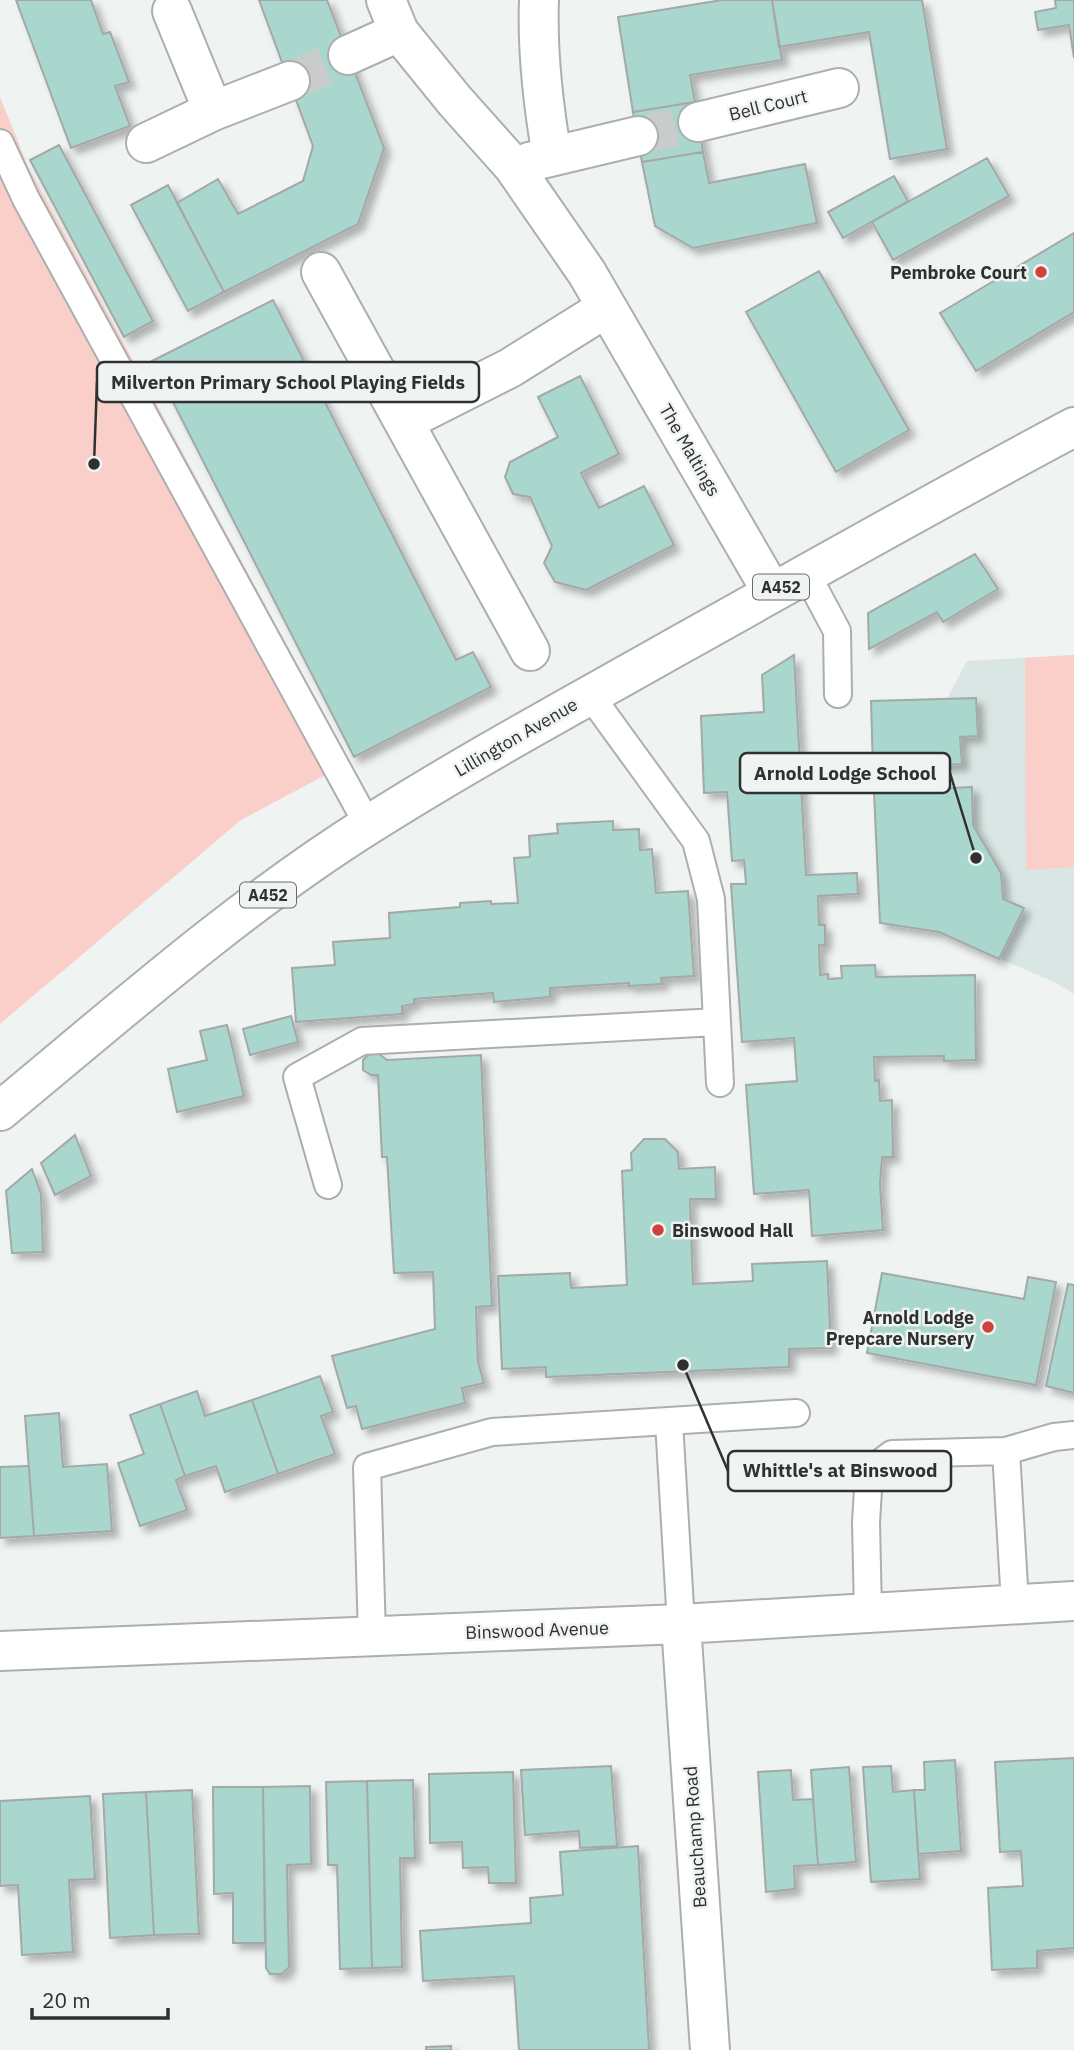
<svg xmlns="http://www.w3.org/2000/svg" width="1074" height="2050" font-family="'IBM Plex Sans',sans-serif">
  <defs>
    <filter id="shadow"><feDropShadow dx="6" dy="6" stdDeviation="3.5" flood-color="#0004"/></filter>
  </defs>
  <rect width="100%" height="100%" fill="#eff3f2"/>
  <!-- built -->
  <path fill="#dae6e4" d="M1074 655V994L1056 983 939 932 880 923 871 701 947 699 967 661Z"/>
  <!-- green -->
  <path fill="#facfc9" d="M0 97 28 166 350 762 241 820 0 1024Z
    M1074 655V867L1026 870 1025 658Z"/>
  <!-- building -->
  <path fill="#a9d7ce" stroke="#a4a8a7" stroke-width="2" filter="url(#shadow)" d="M16 0H91L103 34 110 32 129 82 115 86 130 126 71 148Z
    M259 0H327L384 148 358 224 224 292 177 203 218 179 238 214 303 181 313 146Z
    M722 0H772L782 60 690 75 695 102 633 112 618 17Z
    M772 0H922L947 149 890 159 869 32 779 47Z
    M1055 0H1074V58L1069 25 1038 30 1035 12 1056 8Z
    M695 102 703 152 642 162 633 112Z
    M59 145 153 321 124 337 30 160Z
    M703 152 709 183 805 164 817 223 693 248 655 226 642 162Z
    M987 158 1009 196 893 260 872 222Z
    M894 176 908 201 843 238 828 212Z
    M168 185 224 292 188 311 131 205Z
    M1074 233V312L976 371 940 313Z
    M819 271 909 430 836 472 746 312Z
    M273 300 456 660 473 652 491 687 354 757 152 361Z
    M580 376 619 454 581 473 599 508 644 486 674 545 586 590 555 582 544 563 552 546 530 497 513 494 505 477 510 462 558 437 538 397Z
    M975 554 998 589 943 622 937 612 869 649 868 613Z
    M794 655 806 875 857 873 858 894 818 896 819 925H825V945H819L820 975 828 974V979L842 978 841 966 875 965 876 977 975 975 976 1060 944 1061V1056L874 1057 875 1081 879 1080 880 1101 892 1100 893 1157H882L880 1184 883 1230 812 1236 809 1190 754 1194 746 1085 797 1081 794 1038 742 1042 731 884H746L744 860 732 861 727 792 704 793 701 716 764 712 762 675Z
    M976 698 978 736 960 737 962 764 873 769 871 701Z
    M972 787 973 825 1001 873 1003 899 1024 908 999 959 939 932 880 923 874 792Z
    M613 821V830L639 829 640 850 652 849 656 893 688 891 694 976 661 978 662 984 629 986V983L550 988V997L494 1002 493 993 414 999V1004L402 1006V1014L296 1022 292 968 335 965 333 942 390 938 389 913 460 907V903L491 901V904L518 903 514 858 530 857 529 836 558 833 557 824Z
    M291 1016 298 1042 250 1055 243 1029Z
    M227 1025 244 1096 177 1112 168 1069 207 1060 200 1031Z
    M369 1054H379L387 1060 481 1055 492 1306 476 1307 478 1362 484 1383 462 1388 465 1403 362 1429 356 1406 347 1408 332 1356 435 1329 433 1272 394 1273 387 1157H382L378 1075H371L363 1070V1060Z
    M75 1135 91 1176 55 1195 41 1163Z
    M644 1139H665L678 1152 679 1169 715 1167 716 1199H690L693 1284 753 1281 752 1264 827 1261 831 1348 789 1349V1367L546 1377V1367L502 1369 498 1276 570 1273 571 1288 627 1285 622 1171 632 1170 631 1153Z
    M32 1169 41 1194 43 1252 12 1253 6 1191Z
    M882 1273 1024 1299 1028 1277 1056 1282 1036 1385 867 1353Z
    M1068 1284 1074 1285V1393L1046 1386Z
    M320 1376 333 1412 321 1416 335 1454 278 1474 252 1400Z
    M197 1391 205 1416 252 1400 278 1474 225 1492 216 1466 185 1476 160 1404Z
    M160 1404 185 1476 176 1480 187 1510 140 1526 118 1463 144 1454 130 1415Z
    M59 1413 63 1467 107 1464 112 1531 34 1536 25 1416Z
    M29 1466 34 1536 0 1538V1467Z
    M1074 1758V1948L1037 1951V1968L992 1970 988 1888 1023 1886 1021 1851 1000 1852 995 1762Z
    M955 1760 961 1851 918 1854 914 1790H925L924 1762Z
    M611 1766 617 1846 580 1848 579 1831 525 1835 521 1770Z
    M891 1766 893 1792 914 1790 920 1879 871 1882 863 1767Z
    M849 1767 856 1862 818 1865 811 1770Z
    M791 1770 793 1800 813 1799 818 1865 794 1866 795 1889 766 1892 758 1772Z
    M513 1772 516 1883H489L488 1867 463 1868 462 1842 430 1843 429 1774Z
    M413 1780 415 1858H400L402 1967 372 1968 367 1781Z
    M367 1781 372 1968 340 1969 337 1865H328L326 1782Z
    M310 1786 311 1864 287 1865 289 1967 282 1974H270L266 1968 263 1787Z
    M213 1787H263L265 1943H233V1893L214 1894Z
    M192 1790 199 1934 154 1935 146 1792Z
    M146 1792 154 1935 110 1938 103 1794Z
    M90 1796 95 1879 69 1880 73 1952 22 1955 18 1885 0 1886V1801Z
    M638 1846 649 2050H519L514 1976 423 1981 420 1931 531 1923 530 1898 563 1895 560 1852Z
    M451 2046V2050H426V2047Z"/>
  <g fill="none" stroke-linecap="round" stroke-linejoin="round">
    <!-- minor-tunnel -->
    <path stroke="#c9cccb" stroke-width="38" stroke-dasharray="38 19" stroke-linecap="butt" d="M290 81 348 55
      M638 136 698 122"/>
    <defs>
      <path id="service" d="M0 143 26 199 368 825
        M806 573 837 631 838 694
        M717 1022 720 1083
        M328 1185 297 1077 362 1041 717 1022 711 899 696 841 590 695
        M669 1422 681 1624
        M1006 1451 1015 1604
        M868 1613 866 1522 868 1490 875 1467 892 1454 1006 1451 1054 1437 1074 1435
        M372 1636 367 1467 492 1432 796 1413"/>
      <path id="minor" d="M386 0 399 32 455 101 513 166 587 273 772 592
        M539 0C537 53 543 104 552 156
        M172 11 213 111
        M348 55 399 32
        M698 122 839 88
        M146 143 213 111 290 81
        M529 162 638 136
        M321 272 530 651
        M405 421 510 368 606 308
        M681 1624 710 2050
        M0 1651 681 1624 1074 1601"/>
      <path id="trunk" d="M0 1111C120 1012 238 907 370 824 471 760 577 703 681 644 812 571 942 497 1074 427"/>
    </defs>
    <!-- service casing -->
    <use href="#service" stroke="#acafae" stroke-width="30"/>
    <!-- minor casing -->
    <use href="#minor" stroke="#acafae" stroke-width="42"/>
    <!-- trunk casing -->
    <use href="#trunk" stroke="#acafae" stroke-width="42"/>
    <!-- service -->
    <use href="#service" stroke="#fff" stroke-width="26"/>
    <!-- minor -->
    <use href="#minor" stroke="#fff" stroke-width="38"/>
    <!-- trunk -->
    <use href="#trunk" stroke="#fff" stroke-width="38"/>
  </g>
  <!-- markers -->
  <g fill="#cf413b" stroke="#eff3f2" stroke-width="2.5">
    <circle cx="1041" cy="272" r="7"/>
    <circle cx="658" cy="1230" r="7"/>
    <circle cx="988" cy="1327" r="7"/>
  </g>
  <g text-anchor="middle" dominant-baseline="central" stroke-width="5" stroke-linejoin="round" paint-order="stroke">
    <!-- shield labels -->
    <g fill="#eff3f2" stroke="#696b6a" stroke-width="2">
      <rect x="753" y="574.5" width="56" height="25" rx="5"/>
      <rect x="240" y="882.5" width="56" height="25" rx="5"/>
    </g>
    <g font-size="16" font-weight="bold" fill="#2f3130">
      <text x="781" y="587">A452</text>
      <text x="268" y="895">A452</text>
    </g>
    <!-- street labels -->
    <g font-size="18" fill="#2f3130" stroke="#eff3f2">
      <text transform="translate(768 105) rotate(-14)">Bell Court</text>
      <text transform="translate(690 450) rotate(60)">The Maltings</text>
      <text transform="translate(516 737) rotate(-30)">Lillington Avenue</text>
      <text transform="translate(537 1630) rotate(-2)">Binswood Avenue</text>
      <text transform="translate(695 1837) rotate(-94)">Beauchamp Road</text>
    </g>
    <!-- poi labels -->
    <g font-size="18" font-weight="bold" fill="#2f3130" stroke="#eff3f2" text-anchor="end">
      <text x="1027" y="272">Pembroke Court</text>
      <text x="672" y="1230" text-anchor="start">Binswood Hall</text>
      <text x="974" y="1317">Arnold Lodge<tspan x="974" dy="21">Prepcare Nursery</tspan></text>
    </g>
  </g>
  <!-- callouts -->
  <path fill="none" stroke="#2f3130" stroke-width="2.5" d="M94 464L97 382M976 858L950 773M683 1365L728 1471"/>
  <g fill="#2f3130" stroke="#eff3f2" stroke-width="2.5">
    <circle cx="94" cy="464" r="7"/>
    <circle cx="976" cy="858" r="7"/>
    <circle cx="683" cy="1365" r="7"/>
  </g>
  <g fill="#eff3f2" stroke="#2f3130" stroke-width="2.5">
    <rect x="97" y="362" width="382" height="40" rx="7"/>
    <rect x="740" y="753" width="210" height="40" rx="7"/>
    <rect x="728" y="1451" width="223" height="40" rx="7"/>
  </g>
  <g font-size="19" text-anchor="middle" font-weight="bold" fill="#2f3130">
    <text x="288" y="389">Milverton Primary School Playing Fields</text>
    <text x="845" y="780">Arnold Lodge School</text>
    <text x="840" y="1477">Whittle's at Binswood</text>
  </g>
  <!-- scale -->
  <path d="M32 2008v10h136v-10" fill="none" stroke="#2f3130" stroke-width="3.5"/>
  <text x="42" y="2008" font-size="21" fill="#2f3130" stroke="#eff3f2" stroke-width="5" paint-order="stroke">20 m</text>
</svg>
